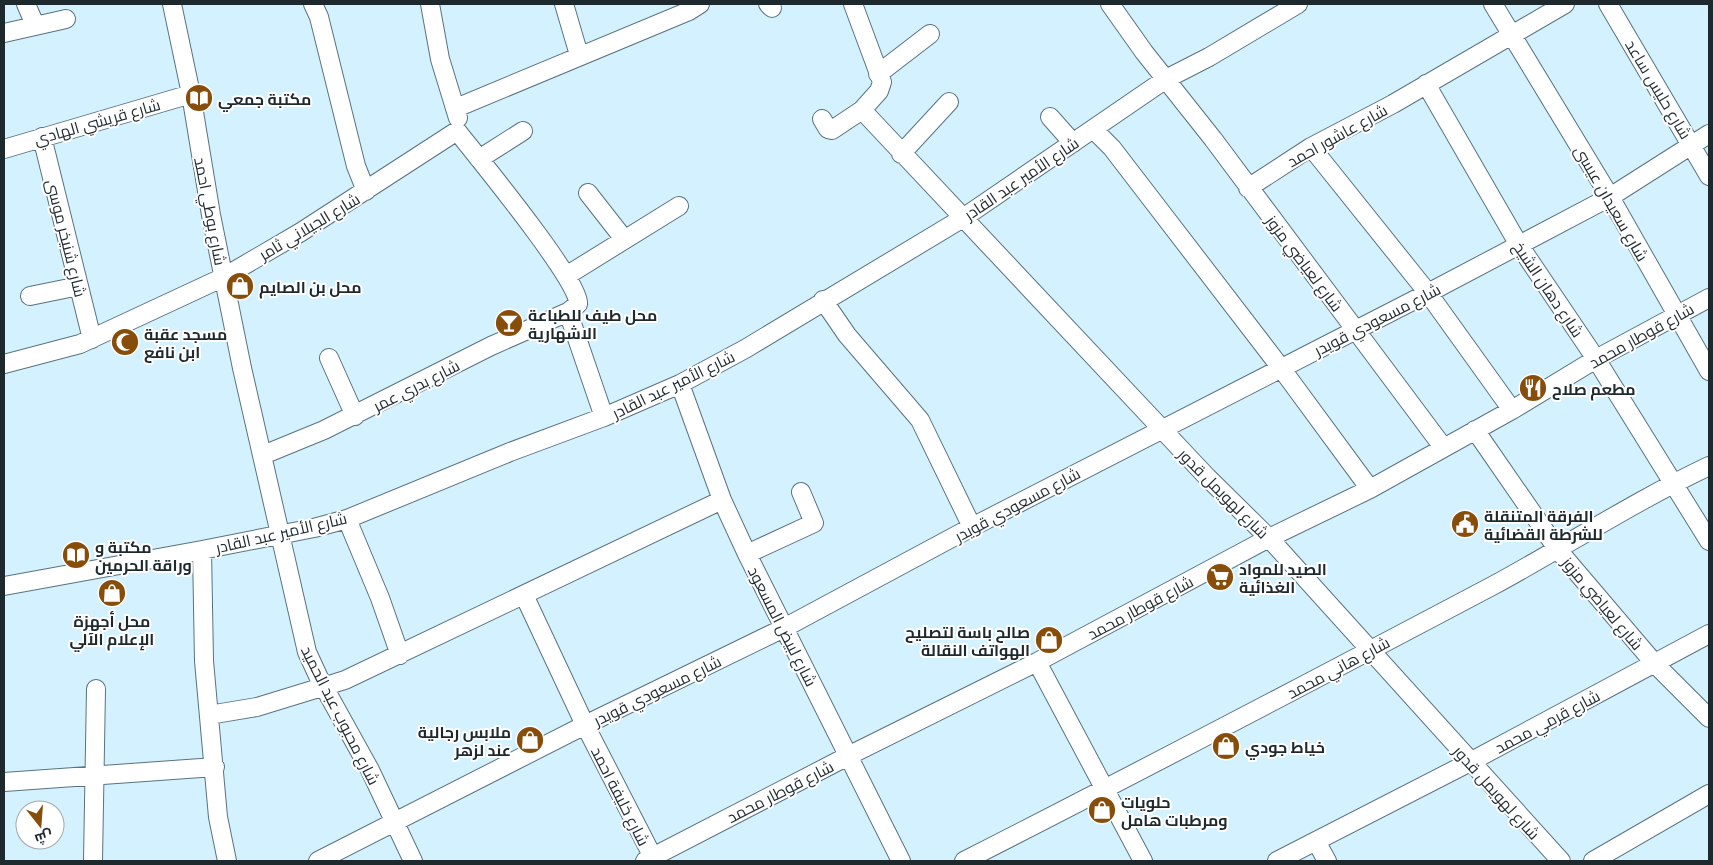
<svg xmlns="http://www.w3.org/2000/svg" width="1713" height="865" font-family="'Exo 2',Cairo,sans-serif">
  <rect width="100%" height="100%" fill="#d4f1ff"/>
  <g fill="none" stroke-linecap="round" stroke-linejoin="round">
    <defs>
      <path id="minor" d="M26 4 35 25
        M172 4 191 94 211 215 242 368 307 652 319 678 370 770 413 861
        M313 4 319 17 356 166 366 191
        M430 4 440 59 458 118
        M564 4 579 55
        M768 4 772 8
        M853 4 882 82 879 91 862 110 1207 477 1269 538 1561 861
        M1110 4 1144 52 1213 139 1443 447
        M1493 4 1610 197 1709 371
        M1608 4 1709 176
        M4 33 66 19
        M878 74 930 34
        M1426 84 1519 245 1596 359 1709 541
        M456 108 689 11 700 4
        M1050 117 1073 143
        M822 119 828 129 832 130 862 110
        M1093 129 1112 148 1281 368 1370 489
        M457 131C476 155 582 284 578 304L568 312 604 417
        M42 137 92 339
        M1311 147 1428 293 1512 410
        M4 149 191 94
        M901 154 949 102
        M479 159 523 131
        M1248 188 1311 147 1393 104 1565 4
        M588 193 624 239
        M566 276 679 206
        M30 296 79 286
        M823 300 847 335 920 420 972 527
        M329 358 355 416
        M4 364 80 344 224 277 301 232 457 131
        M680 384 722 500 747 554 901 861
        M1475 430 1558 550 1655 664 1709 718
        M263 455 324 430 491 346 568 312
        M347 519 380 598 400 655
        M202 550 204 661 218 817 227 861
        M747 554 814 523 801 492
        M4 586 202 550 314 528 347 519 510 452 604 417 680 384 745 349 963 218 1166 79 1209 57 1298 4
        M524 595 585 725 655 861
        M1037 662 1143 861
        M209 715 257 707 345 680 722 500
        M4 782 215 767
        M1316 841 1327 861
        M93 861 96 689
        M318 861 585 725 784 628 972 527 1428 293 1610 197 1709 134
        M645 861 848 756 1037 662 1269 538 1370 489 1512 410 1596 359 1709 298
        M964 861C1141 771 1318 678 1494 585 1566 546 1635 501 1709 466
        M1277 861 1470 762 1709 634
        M1593 861 1709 794"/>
    </defs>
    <!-- minor casing -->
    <use href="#minor" stroke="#59737f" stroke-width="20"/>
    <!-- minor -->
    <use href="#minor" stroke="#fff" stroke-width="18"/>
  </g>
  <!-- icons -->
  <defs>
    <symbol id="library-disc" viewBox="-11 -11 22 22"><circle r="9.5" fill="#894d0a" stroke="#fff"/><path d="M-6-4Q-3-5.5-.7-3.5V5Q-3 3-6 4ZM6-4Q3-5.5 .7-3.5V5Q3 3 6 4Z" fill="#fff"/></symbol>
    <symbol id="shop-disc" viewBox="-11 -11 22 22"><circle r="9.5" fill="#894d0a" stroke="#fff"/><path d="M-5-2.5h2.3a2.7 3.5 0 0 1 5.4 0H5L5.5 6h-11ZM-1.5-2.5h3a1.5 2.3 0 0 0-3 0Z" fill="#fff"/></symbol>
    <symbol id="bar-disc" viewBox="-11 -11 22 22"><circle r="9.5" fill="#894d0a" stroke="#fff"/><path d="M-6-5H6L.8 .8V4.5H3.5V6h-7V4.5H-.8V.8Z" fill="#fff"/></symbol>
    <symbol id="mosque-disc" viewBox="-11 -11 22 22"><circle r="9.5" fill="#894d0a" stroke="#fff"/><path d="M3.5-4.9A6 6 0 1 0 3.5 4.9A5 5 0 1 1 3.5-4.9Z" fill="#fff"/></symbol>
    <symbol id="restaurant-disc" viewBox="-11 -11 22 22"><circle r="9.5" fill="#894d0a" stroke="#fff"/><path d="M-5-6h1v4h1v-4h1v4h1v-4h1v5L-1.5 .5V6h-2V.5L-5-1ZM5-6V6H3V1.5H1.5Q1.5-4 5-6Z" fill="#fff"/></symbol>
    <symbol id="civic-disc" viewBox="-11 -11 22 22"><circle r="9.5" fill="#894d0a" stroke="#fff"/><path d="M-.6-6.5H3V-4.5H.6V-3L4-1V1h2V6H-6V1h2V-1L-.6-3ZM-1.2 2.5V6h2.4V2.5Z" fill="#fff"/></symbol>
    <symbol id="supermarket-disc" viewBox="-11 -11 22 22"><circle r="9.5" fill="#894d0a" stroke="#fff"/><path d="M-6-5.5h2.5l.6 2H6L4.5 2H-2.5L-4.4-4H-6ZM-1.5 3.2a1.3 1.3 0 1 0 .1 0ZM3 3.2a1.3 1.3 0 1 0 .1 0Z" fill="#fff"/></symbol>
  </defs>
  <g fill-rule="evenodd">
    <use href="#library-disc" x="183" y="82" width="32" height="32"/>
    <use href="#shop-disc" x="224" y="270" width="32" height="32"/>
    <use href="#bar-disc" x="493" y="307" width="32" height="32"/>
    <use href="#mosque-disc" x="109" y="326" width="32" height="32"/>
    <use href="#restaurant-disc" x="1517" y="372" width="32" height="32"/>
    <use href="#civic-disc" x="1449" y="508" width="32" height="32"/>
    <use href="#library-disc" x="60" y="539" width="32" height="32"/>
    <use href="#supermarket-disc" x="1204" y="561" width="32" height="32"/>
    <use href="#shop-disc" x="96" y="577" width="32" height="32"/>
    <use href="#shop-disc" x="1033" y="624" width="32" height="32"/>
    <use href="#shop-disc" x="514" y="724" width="32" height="32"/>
    <use href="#shop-disc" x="1210" y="730" width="32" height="32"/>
    <use href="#shop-disc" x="1086" y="794" width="32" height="32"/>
  </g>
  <g text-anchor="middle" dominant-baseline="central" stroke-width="4" stroke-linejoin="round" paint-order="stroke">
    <!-- street labels -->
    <g font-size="16" fill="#1e292e" stroke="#fff">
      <text transform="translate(1659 89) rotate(59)">شارع حليس ساعد</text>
      <text transform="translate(97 121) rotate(-16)">شارع قريشي الهادي</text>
      <text transform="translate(1337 135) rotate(-29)">شارع عاشور احمد</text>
      <text transform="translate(1021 178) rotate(-34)">شارع الأمير عبد القادر</text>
      <text transform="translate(1612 203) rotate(60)">شارع سعيدان عيسى</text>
      <text transform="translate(211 211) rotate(79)">شارع بوطي احمد</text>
      <text transform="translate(309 226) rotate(-31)">شارع الجيلاني ثامر</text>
      <text transform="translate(67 238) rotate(76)">شارع شنيخر موسى</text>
      <text transform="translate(1305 263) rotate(53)">شارع لعياضي مزوز</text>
      <text transform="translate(1549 289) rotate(56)">شارع دهان الشيخ</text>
      <text transform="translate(1377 319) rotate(-27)">شارع مسعودي قويدر</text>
      <text transform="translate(1641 335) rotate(-29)">شارع قوطار محمد</text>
      <text transform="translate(673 384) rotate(-26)">شارع الأمير عبد القادر</text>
      <text transform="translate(416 385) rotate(-27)">شارع بدري عمر</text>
      <text transform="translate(1224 493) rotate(45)">شارع لهويمل قدور</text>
      <text transform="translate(1017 504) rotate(-28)">شارع مسعودي قويدر</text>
      <text transform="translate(281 532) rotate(-13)">شارع الأمير عبد القادر</text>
      <text transform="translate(1603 603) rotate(50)">شارع لعياضي مزوز</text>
      <text transform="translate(1140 607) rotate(-28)">شارع قوطار محمد</text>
      <text transform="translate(783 626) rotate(63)">شارع لبيض المسعود</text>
      <text transform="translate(1338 667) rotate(-28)">شارع هاني محمد</text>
      <text transform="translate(657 690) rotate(-26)">شارع مسعودي قويدر</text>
      <text transform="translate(341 715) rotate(63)">شارع محبوب عبد الحميد</text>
      <text transform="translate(1547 721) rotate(-28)">شارع قرمي محمد</text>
      <text transform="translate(780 791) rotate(-27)">شارع قوطار محمد</text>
      <text transform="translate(1497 792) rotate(48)">شارع لهويمل قدور</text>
      <text transform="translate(621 796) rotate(63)">شارع خليفة احمد</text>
    </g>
    <!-- poi labels -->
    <g font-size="16" font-weight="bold" fill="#1e292e" stroke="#fff" text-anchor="start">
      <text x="218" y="98">مكتبة جمعي</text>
      <text x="259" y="286">محل بن الصايم</text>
      <text x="528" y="314">محل طيف للطباعة<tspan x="528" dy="18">الاشهارية</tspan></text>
      <text x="144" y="333">مسجد عقبة<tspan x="144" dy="18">ابن نافع</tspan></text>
      <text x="1552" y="388">مطعم صلاح</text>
      <text x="1484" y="515">الفرقة المتنقلة<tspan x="1484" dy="18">للشرطة القضائية</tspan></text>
      <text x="95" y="546">مكتبة و<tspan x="95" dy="18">وراقة الحرمين</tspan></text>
      <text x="1239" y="568">الصيد للمواد<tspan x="1239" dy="18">الغذائية</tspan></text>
      <text x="112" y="620" text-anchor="middle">محل أجهزة<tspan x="112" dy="18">الإعلام الآلي</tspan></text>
      <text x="1030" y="631" text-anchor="end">صالح باسة لتصليح<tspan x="1030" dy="18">الهواتف النقالة</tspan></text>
      <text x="511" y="731" text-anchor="end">ملابس رجالية<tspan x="511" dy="18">عند لزهر</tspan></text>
      <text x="1245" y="746">خياط جودي</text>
      <text x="1121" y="801">حلويات<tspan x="1121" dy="18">ومرطبات هامل</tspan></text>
    </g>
  </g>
  <!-- border -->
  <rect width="1713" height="865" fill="none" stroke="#1e292e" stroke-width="10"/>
  <!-- north arrow -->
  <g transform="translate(40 825) rotate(163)"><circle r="24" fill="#ffffff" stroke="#a5a9ab"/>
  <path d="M0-4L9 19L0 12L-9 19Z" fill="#894d0a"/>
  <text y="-8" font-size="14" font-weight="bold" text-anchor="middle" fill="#1e292e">ش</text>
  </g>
</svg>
